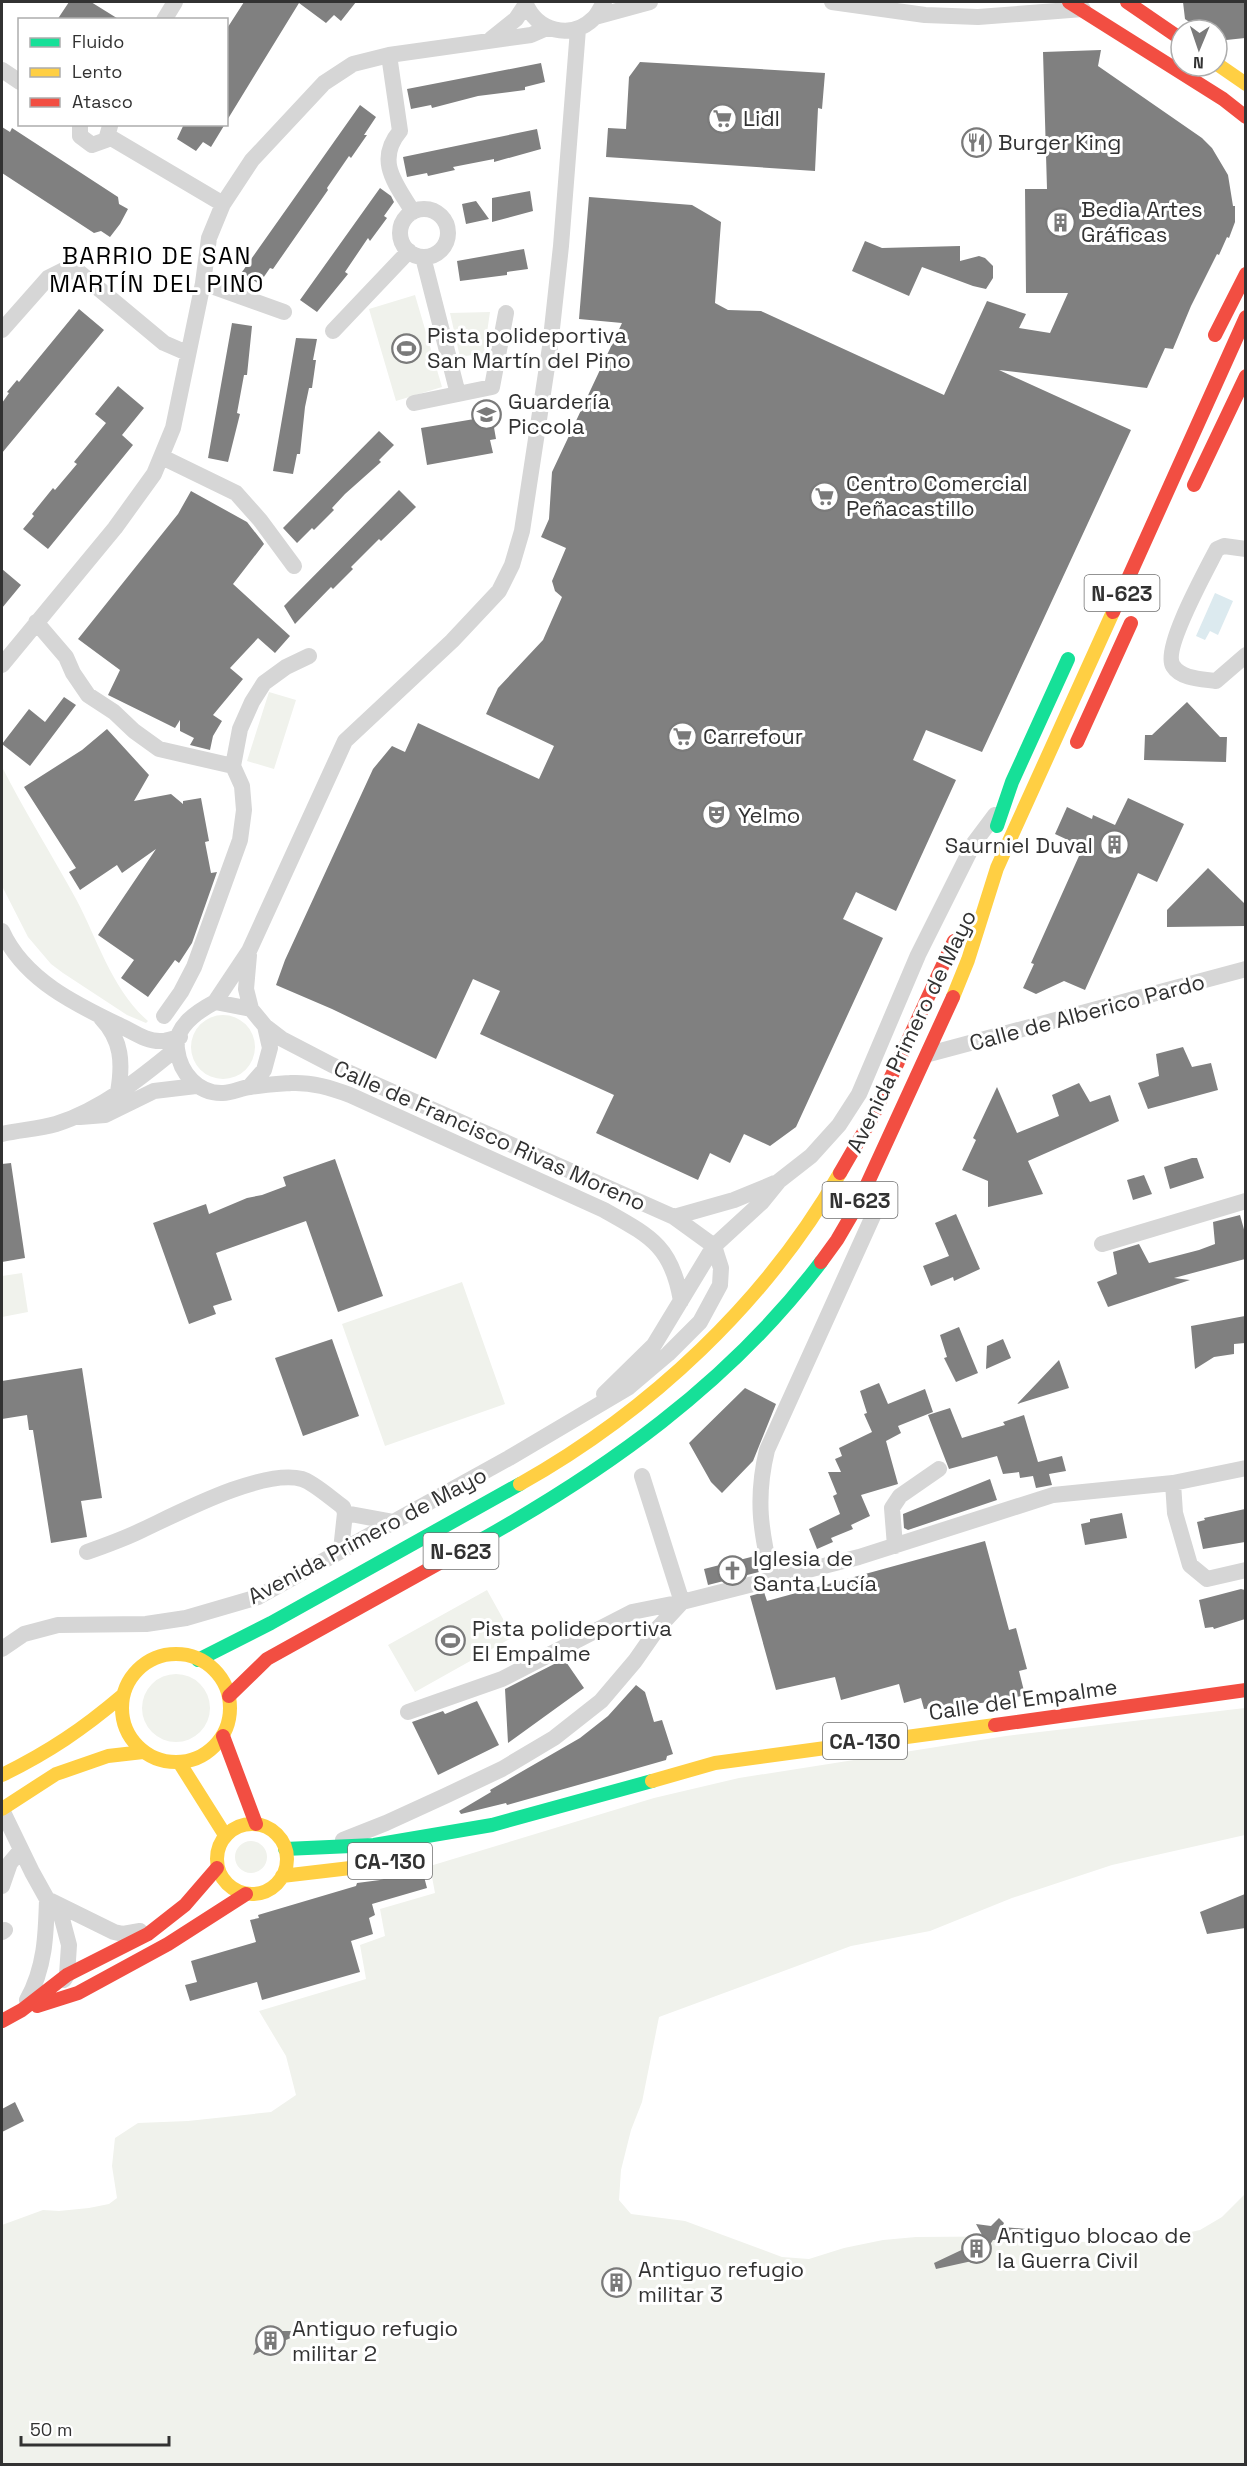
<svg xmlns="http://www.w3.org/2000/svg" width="1247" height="2466" font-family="'Space Grotesk',sans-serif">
  <rect width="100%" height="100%" fill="#fff"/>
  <!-- green -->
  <path fill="#f0f2ec" d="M415 295 442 387 396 401 369 309Z
    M490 312 484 353 460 357 450 313Z
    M269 692 296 700 274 769 247 761Z
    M2 767C25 812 52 855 76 899 98 940 112 990 148 1021L146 1023 127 1015 63 973 51 964 28 937 2 886Z
    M191 1047a32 32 0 1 1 64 0a32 32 0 1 1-64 0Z
    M22 1273 28 1312 2 1317V1276Z
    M462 1282 505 1404 385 1446 342 1324Z
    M487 1590 513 1637 415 1692 388 1645Z
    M142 1708a34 34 0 1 1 68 0a34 34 0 1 1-68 0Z
    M1245 1708V1835L1112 1865 1012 1898 930 1931 851 1946 659 2017 642 2102 631 2130 621 2170 619 2200 631 2214 685 2221 782 2257 809 2259 844 2248 883 2240 916 2237 1056 2236 1080 2242 1159 2239 1200 2230 1222 2217 1245 2194V2464H2V2225L43 2210 59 2211 89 2208 109 2204 117 2198 112 2166 115 2138 138 2123 188 2121 271 2112 296 2095 286 2056 259 2011 366 1979 360 1945 385 1936 380 1909 435 1893 430 1866 654 1798 739 1778 1006 1736Z
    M235 1857a16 16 0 1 1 32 0a16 16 0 1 1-32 0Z"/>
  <!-- water -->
  <path fill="#dceaef" d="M1215 593 1233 601 1218 635 1210 631 1205 640 1196 636Z"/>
  <!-- building -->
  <path fill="#808080" d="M69 2H91L120 20H57Z
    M244 2H356L341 21 334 15 326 23 299 3 226 122V30Z
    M1183 2H1245V38L1217 41V30H1201L1185 19Z
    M1101 50 1098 66 1202 138 1212 148 1228 175 1233 206H1235V222L1229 238 1227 237 1219 255 1217 254 1191 306 1173 349 1165 348 1147 388 999 370 1131 430 982 752 926 730 913 760 956 780 896 911 856 892 843 919 883 938 796 1127 770 1146 744 1134 730 1163 710 1153 698 1180 596 1133 614 1095 480 1034 500 991 473 979 436 1059 332 1009 276 985 285 960 373 769 392 746 405 752 418 723 539 779 554 746 486 714 498 688 543 640 562 597 555 591 552 581 566 548 541 537 549 519 552 472 622 323 579 319 589 197 692 205 721 222 715 303 728 310 761 311 944 395 987 301 1026 314 1019 328 1050 333 1068 293H1026L1025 189H1047L1043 52Z
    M640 62 825 73 822 109 818 108 815 171 606 157 608 128 626 129 629 77Z
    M541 63 545 82 525 87V90L478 96 432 108 431 105 411 109 407 89Z
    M360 105 376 117 364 135H367L351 158 349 156 327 188 328 190 273 269 270 268 259 284 242 272Z
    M184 124H225L211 147 203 142 196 151 177 139Z
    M2 127 10 132 12 128 118 197 119 204 128 209 120 224 110 237 101 231 94 233 2 173Z
    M537 129 541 149 494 162V159L453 167 455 170 428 176 427 173 407 177 403 157Z
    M380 188 391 196 394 202 384 216 387 218 370 241 368 238 345 272 348 274 317 312 300 300Z
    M530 191 533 211 492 222V198Z
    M476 201 489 219 466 224 462 204Z
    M865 241 882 248 960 246V261L979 256 985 258 993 266V278L986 289 973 286 922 267 909 296 852 271Z
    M524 249 528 269 507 272V275L460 281 457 261Z
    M79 309 104 330 2 453V403L9 393 7 392 17 380 19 382Z
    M232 323 252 326 247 375H244L237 413 240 414 228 462 208 458Z
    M296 338 317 339 313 360H316L312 388H309L305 407 300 454H297L293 474 273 471Z
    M118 386 144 408 122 435 133 445 48 549 23 529 34 516 32 514 53 488 55 490 77 464 74 462 106 423 95 414Z
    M492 416 496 439 490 440 493 453 427 465 421 428Z
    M379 431 394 445 379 460 381 462 345 494 332 508 334 510 314 530 312 528 297 543 283 528Z
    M399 490 416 507 381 541 379 539 351 567 353 569 333 589 331 587 295 624 284 606Z
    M191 491 247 522 262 541 264 544 233 584 290 636 275 653 258 638 230 668 243 679 213 715 222 721 213 736 210 750 190 745 194 738 180 731V720L175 728 108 695 120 670 78 639 178 514Z
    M2 569 21 585 2 608Z
    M64 697 76 705 30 766 2 744 29 709 45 722Z
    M1187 702 1220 737H1227L1226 762 1144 760 1145 735H1152Z
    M107 729 149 775 134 801 171 794 183 804V801L201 798 209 841 205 842 211 873 217 872 192 943 179 963 175 960 148 997 121 978 134 960 98 935 156 849 122 873 117 865 80 890 69 872 76 868 24 787 82 750Z
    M1128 798 1184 824 1157 882 1138 873 1085 990 1064 981 1036 994 1023 988 1034 964 1031 963 1083 847 1055 834 1067 807 1092 819 1093 815 1115 825Z
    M1208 868 1245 904V926L1167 927V910Z
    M1183 1047 1192 1067 1211 1063 1218 1090 1148 1109 1138 1083 1159 1076 1156 1054Z
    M1079 1083 1090 1102 1110 1095 1119 1121 1028 1161 1043 1194 988 1207V1181L962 1170 976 1140 973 1138 997 1087 1017 1133 1059 1116 1052 1095Z
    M1192 1158H1197L1204 1178 1170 1189 1164 1167Z
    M335 1159 383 1296 338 1312 306 1221 216 1253 232 1300 213 1306 216 1314 189 1324 153 1223 206 1204 209 1214 247 1198 262 1195 286 1186 283 1177Z
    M11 1163 25 1258 2 1262V1164Z
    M1144 1175 1152 1194 1133 1200 1127 1180Z
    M956 1214 980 1269 954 1281 953 1277 931 1286 923 1266 949 1256 935 1223Z
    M1240 1215 1245 1233V1259L1174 1278 1190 1280 1108 1307 1097 1282 1117 1274 1113 1252 1139 1244 1149 1263 1199 1250 1215 1244 1213 1222Z
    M1245 1316V1343L1234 1344V1354L1214 1357 1195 1369 1191 1326Z
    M959 1327 978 1373 956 1382 944 1358 947 1357 940 1335Z
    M332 1339 359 1416 303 1436 275 1358Z
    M1003 1339 1011 1358 986 1369 987 1346Z
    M1059 1360 1069 1388 1017 1404Z
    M82 1368 102 1498 81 1501 87 1537 51 1543 33 1430H29L27 1415 2 1419V1381Z
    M879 1383 888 1404 925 1389 933 1412 898 1426 901 1433 886 1441 898 1484 861 1495 870 1516 851 1525 853 1529 831 1538 833 1542 817 1549 809 1529 840 1514 833 1496 837 1494 828 1472H841L835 1459 842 1456 839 1448 872 1432 864 1414 867 1413 860 1391Z
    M745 1388 776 1404 753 1461 722 1493 711 1482 689 1443Z
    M950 1408 962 1438 1005 1425 1003 1422 1024 1415 1038 1462 1062 1456 1066 1471 1049 1474 1052 1485 1036 1488 1033 1476 1020 1478 1019 1472 1003 1474 997 1456 949 1469 928 1415Z
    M990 1479 997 1500 908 1530 904 1528 903 1514Z
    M1245 1509V1542L1203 1549 1197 1522 1205 1520 1204 1518Z
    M1122 1513 1127 1538 1085 1545 1081 1524 1090 1522V1519Z
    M985 1541 1009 1630 1016 1628 1027 1669 1019 1671 1025 1695 1000 1701 924 1709 921 1698 904 1703 899 1684 841 1700 835 1677 776 1690 750 1596 764 1592 767 1601Z
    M755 1556 759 1572 708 1585 704 1569Z
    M1241 1589 1245 1590V1619L1214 1629 1213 1627 1205 1628 1199 1600Z
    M564 1659 584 1688 508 1743 505 1689Z
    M636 1685 645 1692 654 1722 662 1720 673 1754 667 1756 666 1760 617 1774 507 1805 506 1803 461 1814 459 1811 491 1792 490 1790 580 1738 608 1716Z
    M477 1701 499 1745 438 1775 412 1722 443 1711 445 1714Z
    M422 1869 427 1888 372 1904 375 1915 369 1918 373 1934 351 1941 360 1972 262 2000 257 1982 190 2001 185 1985 197 1982 191 1961 256 1942 250 1920 259 1918 258 1915 356 1886 357 1883 380 1880Z
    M1245 1894V1928L1207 1934 1200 1912Z
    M15 2102 24 2121 2 2132V2109Z
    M999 2218 1004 2223 1002 2227 1027 2229V2237L993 2240 981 2259 936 2269 934 2263 972 2245 982 2235 976 2224 991 2226Z
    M263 2331H306L253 2355Z"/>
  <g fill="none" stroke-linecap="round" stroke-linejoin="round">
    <!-- street -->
    <path stroke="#d6d6d6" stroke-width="16" d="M525 2C536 31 571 41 594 18 598 14 601 7 604 2
      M832 2 925 15 978 17 1083 9
      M595 17 650 2
      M164 20 175 2
      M491 39 516 19 526 4
      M389 55 400 131C375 161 396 184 413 212
      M2 70 20 82
      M80 124V136L92 145 106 140 110 126
      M108 136 223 204
      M400 233a24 24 0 1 1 48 0a24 24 0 1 1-48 0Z
      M423 257 458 394 492 387 506 313
      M203 283 284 312
      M2 330 48 278 64 270 80 273 164 343 187 353
      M333 331 409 251
      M414 403 458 394
      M162 457 236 493 260 520 294 566
      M1246 549 1224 546 1217 549C1207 569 1162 649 1173 666 1181 679 1202 679 1216 681L1246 655
      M36 622 66 657 73 673 88 695 114 712 134 731 159 749 233 766
      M2 665 115 528 154 474 173 428 203 283 209 238 223 204 252 160 324 83 353 64 389 55 531 35 547 28
      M2 931C24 980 77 1005 123 1027 135 1033 148 1042 162 1041 167 1041 174 1038 180 1037
      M249 955 246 989 251 1009
      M215 1002 249 951 345 741 452 641 499 591 512 565 522 531 550 347 561 246 578 29
      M164 1016 181 992 194 967 240 840 244 810 242 786 233 766 240 729 252 702 264 683 286 667 309 656
      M101 1018C122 1040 123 1063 118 1092
      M929 1054 1246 969
      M249 1087 264 1070 270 1048 265 1026 251 1009 215 1002C198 1011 174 1026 177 1049 180 1073 198 1094 223 1093 232 1093 241 1088 250 1087 263 1085 278 1084 291 1083 312 1082 331 1088 350 1095L604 1210C650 1236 672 1246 681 1301
      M80 1117 105 1115 154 1091 196 1086
      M2 1134C19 1130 39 1129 56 1124 101 1110 142 1077 177 1048
      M674 1217 734 1200 775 1183
      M1102 1244 1246 1201
      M604 1394 654 1345 714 1246 762 1202 779 1181 811 1156 839 1125 859 1094 918 955 974 843 995 815
      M1173 1483 1175 1513 1190 1565 1207 1579 1246 1570
      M345 1513 394 1522
      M895 1546 892 1508 900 1496 939 1469
      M87 1552C104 1546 121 1540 138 1532 175 1515 262 1468 302 1479 313 1482 333 1500 343 1507L345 1513 341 1550
      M772 1580C761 1532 755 1499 767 1450L873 1216
      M2 1649 24 1634 58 1625 146 1624 186 1618 258 1597 509 1458 629 1387 668 1354 700 1322 720 1285 721 1268 714 1246 674 1217 332 1065 282 1039 265 1026
      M408 1712 502 1679 632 1612 682 1602 642 1476
      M2 1810 32 1872 47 1899 61 1915 69 1945 67 1975 64 1980
      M343 1840 386 1823 445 1796 502 1769 554 1738 601 1701 635 1661 658 1628 682 1602 859 1557 1053 1495 1173 1483 1246 1468
      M2 1886 10 1863 21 1850
      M51 1901 114 1932 123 1934 140 1931
      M2 1932 5 1930
      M27 2000C45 1968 46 1935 47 1899"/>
    <!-- fast -->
    <path stroke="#16e098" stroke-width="14" d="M997 826 1012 782 1068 659
      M472 1545C604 1472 729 1384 821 1262
      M198 1660 271 1623 520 1484
      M285 1849 374 1845 492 1825 652 1781"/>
    <!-- slow -->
    <path stroke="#ffcf43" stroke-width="14" d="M1217 64 1246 84
      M953 997 968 960 997 868 1113 612
      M520 1484C650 1411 766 1302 840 1173
      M122 1708a54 54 0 1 1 108 0a54 54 0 1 1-108 0Z
      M179 1762 225 1835
      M2 1775C49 1752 83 1729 123 1695
      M652 1781 715 1763 995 1725
      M2 1809 56 1774 108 1756 143 1752
      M217 1859a35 35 0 1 1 70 0a35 35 0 1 1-70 0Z
      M282 1876 376 1865 418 1854"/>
    <!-- jam -->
    <path stroke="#f24e42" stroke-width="14" d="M1069 2 1223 99 1246 117
      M1127 2 1181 39
      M1215 335 1246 274
      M1194 485 1246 376
      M1113 612 1246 317
      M1077 742 1131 623
      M840 1173 873 1116 954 941
      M821 1262 837 1240 858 1204 953 997
      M229 1696 267 1659 472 1545
      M995 1725 1246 1690
      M223 1736 256 1824
      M37 2006 78 1993 168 1944 246 1894
      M2 2021 22 2010 67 1975 148 1934 185 1905 217 1868"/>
  </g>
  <!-- icons -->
  <defs>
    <symbol id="supermarket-ring" viewBox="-11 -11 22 22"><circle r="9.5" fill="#fff" stroke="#7a7a7a" stroke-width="1.5"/><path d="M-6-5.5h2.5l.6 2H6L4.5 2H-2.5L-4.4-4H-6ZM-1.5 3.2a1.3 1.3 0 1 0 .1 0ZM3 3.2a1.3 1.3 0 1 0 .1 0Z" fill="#7a7a7a"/></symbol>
    <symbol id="restaurant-ring" viewBox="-11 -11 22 22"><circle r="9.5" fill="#fff" stroke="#7a7a7a" stroke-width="1.5"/><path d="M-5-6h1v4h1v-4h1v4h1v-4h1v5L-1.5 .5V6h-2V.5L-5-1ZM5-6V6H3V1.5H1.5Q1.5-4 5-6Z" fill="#7a7a7a"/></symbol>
    <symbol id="building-ring" viewBox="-11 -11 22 22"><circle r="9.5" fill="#fff" stroke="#7a7a7a" stroke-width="1.5"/><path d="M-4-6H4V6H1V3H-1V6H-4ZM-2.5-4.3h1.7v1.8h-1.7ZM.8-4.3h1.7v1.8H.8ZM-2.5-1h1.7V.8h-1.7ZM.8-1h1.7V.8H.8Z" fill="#7a7a7a"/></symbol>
    <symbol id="stadium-ring" viewBox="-11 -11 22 22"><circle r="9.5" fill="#fff" stroke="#7a7a7a" stroke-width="1.5"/><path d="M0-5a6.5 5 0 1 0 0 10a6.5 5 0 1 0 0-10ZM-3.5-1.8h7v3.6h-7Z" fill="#7a7a7a"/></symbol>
    <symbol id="school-ring" viewBox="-11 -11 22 22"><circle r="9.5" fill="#fff" stroke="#7a7a7a" stroke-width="1.5"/><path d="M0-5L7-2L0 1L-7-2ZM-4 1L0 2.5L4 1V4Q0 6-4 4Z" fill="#7a7a7a"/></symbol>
    <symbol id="theatre-ring" viewBox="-11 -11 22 22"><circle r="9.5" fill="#fff" stroke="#7a7a7a" stroke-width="1.5"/><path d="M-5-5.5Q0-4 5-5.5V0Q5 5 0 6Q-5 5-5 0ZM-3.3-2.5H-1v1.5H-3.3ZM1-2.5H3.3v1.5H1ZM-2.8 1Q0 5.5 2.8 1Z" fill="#7a7a7a"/></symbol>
    <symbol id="church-ring" viewBox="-11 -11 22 22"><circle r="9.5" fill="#fff" stroke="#7a7a7a" stroke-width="1.5"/><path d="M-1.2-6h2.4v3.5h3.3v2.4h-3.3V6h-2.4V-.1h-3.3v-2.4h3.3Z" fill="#7a7a7a"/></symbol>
  </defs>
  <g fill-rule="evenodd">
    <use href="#supermarket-ring" x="706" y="102" width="33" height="33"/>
    <use href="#restaurant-ring" x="960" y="126" width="33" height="33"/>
    <use href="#building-ring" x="1044" y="206" width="33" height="33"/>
    <use href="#stadium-ring" x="390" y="332" width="33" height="33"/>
    <use href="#school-ring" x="470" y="398" width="33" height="33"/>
    <use href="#supermarket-ring" x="808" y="480" width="33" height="33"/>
    <use href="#supermarket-ring" x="666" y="720" width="33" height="33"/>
    <use href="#theatre-ring" x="700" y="798" width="33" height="33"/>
    <use href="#building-ring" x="1098" y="828" width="33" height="33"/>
    <use href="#church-ring" x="716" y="1554" width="33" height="33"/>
    <use href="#stadium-ring" x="434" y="1624" width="33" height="33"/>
    <use href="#building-ring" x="960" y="2232" width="33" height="33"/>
    <use href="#building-ring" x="600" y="2266" width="33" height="33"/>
    <use href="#building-ring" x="254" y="2324" width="33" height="33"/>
  </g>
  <g text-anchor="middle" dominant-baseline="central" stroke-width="6" stroke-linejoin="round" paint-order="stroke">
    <!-- shield labels -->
    <g fill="#fff" stroke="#707070" stroke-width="1.5">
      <rect x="1084.5" y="575" width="75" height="36" rx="4.5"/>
      <rect x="822.5" y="1182" width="75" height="36" rx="4.5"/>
      <rect x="423.5" y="1533" width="75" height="36" rx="4.5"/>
      <rect x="823" y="1723" width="84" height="36" rx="4.5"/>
      <rect x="348" y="1843" width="84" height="36" rx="4.5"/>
    </g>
    <g font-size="21" font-weight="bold" fill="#323232">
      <text x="1122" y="593">N-623</text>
      <text x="860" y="1200">N-623</text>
      <text x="461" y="1551">N-623</text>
      <text x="865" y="1741">CA-130</text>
      <text x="390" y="1861">CA-130</text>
    </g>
    <!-- poi labels -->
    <g font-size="22" fill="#323232" stroke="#fff" text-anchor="start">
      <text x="743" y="118">Lidl</text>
      <text x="998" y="142">Burger King</text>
      <text x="1081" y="209">Bedia Artes<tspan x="1081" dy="25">Gráficas</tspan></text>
      <text x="427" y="335">Pista polideportiva<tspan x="427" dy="25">San Martín del Pino</tspan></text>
      <text x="508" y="401">Guardería<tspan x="508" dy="25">Piccola</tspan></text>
      <text x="846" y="483">Centro Comercial<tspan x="846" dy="25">Peñacastillo</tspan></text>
      <text x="703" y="736">Carrefour</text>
      <text x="738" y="815">Yelmo</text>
      <text x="1093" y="845" text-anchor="end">Saurniel Duval</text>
      <text x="753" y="1558">Iglesia de<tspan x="753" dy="25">Santa Lucía</tspan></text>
      <text x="472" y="1628">Pista polideportiva<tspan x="472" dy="25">El Empalme</tspan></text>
      <text x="997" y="2235">Antiguo blocao de<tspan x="997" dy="25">la Guerra Civil</tspan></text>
      <text x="638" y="2269">Antiguo refugio<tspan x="638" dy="25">militar 3</tspan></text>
      <text x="292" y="2328">Antiguo refugio<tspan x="292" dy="25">militar 2</tspan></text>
    </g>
    <!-- street labels -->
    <g font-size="22" fill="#323232" stroke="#fff">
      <text transform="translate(1087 1012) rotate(-15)">Calle de Alberico Pardo</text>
      <text transform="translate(911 1031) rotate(-64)">Avenida Primero de Mayo</text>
      <text transform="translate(490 1135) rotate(24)">Calle de Francisco Rivas Moreno</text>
      <text transform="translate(367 1535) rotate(-28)">Avenida Primero de Mayo</text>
      <text transform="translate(1023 1699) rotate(-8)">Calle del Empalme</text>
    </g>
    <!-- neighbourhood labels -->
    <g font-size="24" letter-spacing="1.5" fill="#000" stroke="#fff">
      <text x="157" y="255">BARRIO DE SAN<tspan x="157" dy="28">MARTÍN DEL PINO</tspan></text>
    </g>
  </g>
  <!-- border -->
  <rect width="1247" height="2466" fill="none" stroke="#323232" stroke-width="6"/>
  <!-- legend -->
  <rect x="18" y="18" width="210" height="108" fill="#ffffff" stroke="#adadad" stroke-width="1.5"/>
  <rect x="30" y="38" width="30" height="9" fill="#16e098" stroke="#adadad" stroke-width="1.5"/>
  <text x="72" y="48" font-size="18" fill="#323232">Fluido</text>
  <rect x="30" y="68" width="30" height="9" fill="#ffcf43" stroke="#adadad" stroke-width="1.5"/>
  <text x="72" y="78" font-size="18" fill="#323232">Lento</text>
  <rect x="30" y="98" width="30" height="9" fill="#f24e42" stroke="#adadad" stroke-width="1.5"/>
  <text x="72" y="108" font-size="18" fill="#323232">Atasco</text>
  <!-- north arrow -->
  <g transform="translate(1199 48) rotate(182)"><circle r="28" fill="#ffffff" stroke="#adadad" stroke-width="1.5"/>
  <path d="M0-4.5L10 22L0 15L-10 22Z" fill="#7a7a7a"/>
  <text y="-9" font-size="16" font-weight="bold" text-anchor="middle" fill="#323232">N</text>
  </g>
  <!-- scale -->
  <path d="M21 2436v9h148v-9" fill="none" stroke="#323232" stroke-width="3"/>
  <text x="30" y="2436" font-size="18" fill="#323232" stroke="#ffffff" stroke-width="4.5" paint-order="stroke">50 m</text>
</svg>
